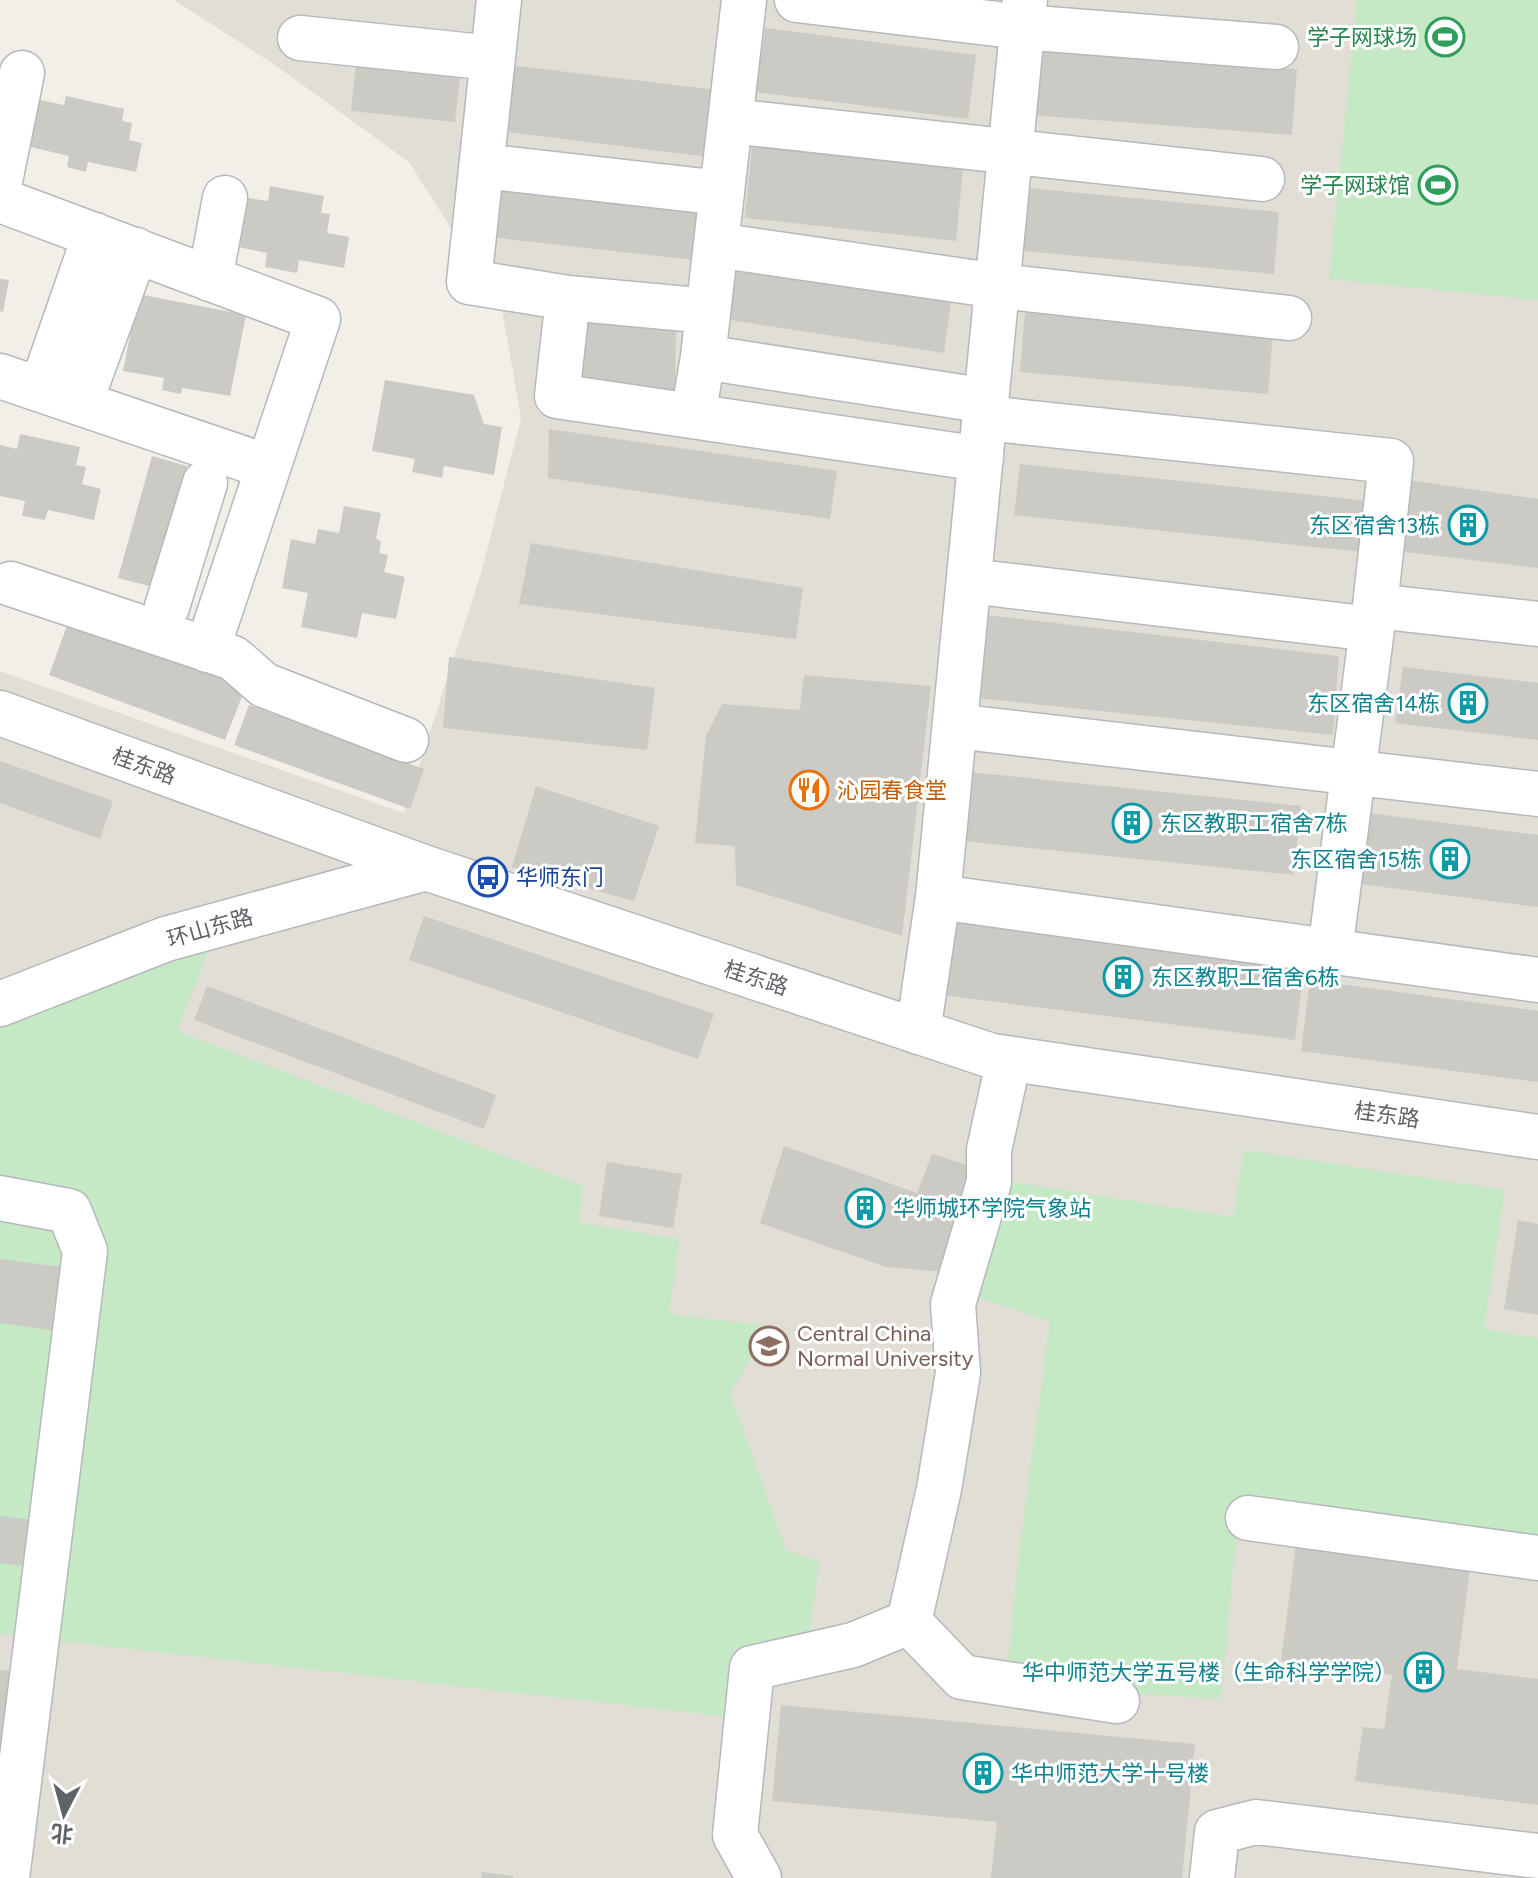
<svg xmlns="http://www.w3.org/2000/svg" width="1538" height="1878" font-family="Figtree,'Noto Sans SC',sans-serif">
  <rect width="100%" height="100%" fill="#f1efe8"/>
  <!-- education -->
  <path fill="#e1ded6" d="M174 0H1538V1878H0V671L404 813 481 573 521 419 502 309 409 162 275 65Z"/>
  <!-- green -->
  <path fill="#c5e8c5" d="M1357 0H1538V300L1329 279Z
    M214 937 177 1031 583 1186 579 1223 680 1239 669 1314 770 1326 730 1393 786 1550 819 1561 808 1648 739 1718 0 1634V1024Z
    M1244 1150 1505 1190 1484 1329 1538 1338V1547L1239 1506 1221 1699 1117 1693 1007 1672 1019 1553 1050 1321 979 1298 1013 1182 1233 1217Z"/>
  <!-- building -->
  <path fill="#cccac5" d="M765 28 976 55 968 119 756 92Z
    M1035 48 1297 69 1292 135 1030 115Z
    M509 65 717 90 708 157 501 131Z
    M356 66 460 77 455 122 351 111Z
    M66 96 124 109 122 121 132 123 129 140 142 143 136 172 88 162 86 172 67 167 69 156 26 146 36 99 64 105Z
    M752 145 963 168 956 241 745 218Z
    M495 184 699 207 693 260 489 237Z
    M270 186 324 196 321 213 330 214 327 233 349 237 344 268 299 260 297 273 265 267 267 253 233 246 241 197 268 201Z
    M1029 188 1279 212 1274 274 1023 251Z
    M737 269 951 301 944 353 730 320Z
    M0 279 9 280 3 312 0 311Z
    M138 294 246 315 230 396 182 388 181 394 162 390 164 378 123 371Z
    M1025 311 1273 332 1268 394 1020 372Z
    M575 315 676 323 675 392 565 384Z
    M385 380 474 395 484 424 502 427 494 475 444 466 442 478 412 472 415 459 372 451Z
    M549 429 837 471 830 519 548 478Z
    M20 434 80 447 76 465 86 467 82 484 101 489 94 520 48 510 45 520 22 516 25 501 0 496V445L17 449Z
    M152 456 187 466 153 587 118 578Z
    M1020 464 1368 501 1362 552 1014 515Z
    M1401 479 1538 499V568L1396 551Z
    M344 506 381 513 376 538 381 542 379 553 388 555 384 572 405 577 396 619 362 613 357 638 301 627 308 593 282 588 291 539 315 544 318 529 339 533Z
    M531 543 803 588 796 639 519 604Z
    M978 614 1339 656 1333 735 976 698Z
    M71 615 248 681 225 740 49 675Z
    M449 657 655 688 647 750 443 728Z
    M1403 667 1538 683V740L1395 723Z
    M804 675 931 686 902 936 736 885 735 846 695 843 706 736 722 704 800 710Z
    M249 705 424 769 410 809 234 745Z
    M0 761 113 801 100 839 0 803Z
    M970 772 1301 806 1294 875 963 841Z
    M536 786 659 826 634 901 512 867Z
    M1369 813 1538 835V907L1360 884Z
    M952 913 1305 958 1295 1040 942 995Z
    M424 916 714 1014 698 1059 409 960Z
    M1310 980 1538 1011V1082L1301 1051Z
    M207 986 496 1095 484 1129 194 1020Z
    M784 1146 917 1193 932 1154 971 1166 945 1272 886 1267 760 1223Z
    M607 1162 682 1174 673 1228 599 1216Z
    M1518 1220 1538 1224V1315L1504 1309Z
    M0 1259 63 1267 56 1331 0 1323Z
    M0 1516 34 1520 29 1560H23L21 1566 0 1563Z
    M1296 1544 1470 1567 1457 1669 1538 1679V1805L1355 1781 1363 1727 1384 1729 1392 1675 1281 1661Z
    M0 1670 16 1672 7 1744 0 1743Z
    M781 1705 1195 1744 1182 1878H991L997 1822 772 1801Z
    M482 1872 513 1876V1878H481Z"/>
  <g fill="none" stroke-linecap="round" stroke-linejoin="round">
    <defs>
      <path id="minor" d="M499 0 469 282 568 298 708 311
        M797 0 1022 27 1276 47
        M300 38 493 58
        M730 121 1262 179
        M482 166 722 193
        M0 181 22 73
        M0 200 318 319 207 650
        M716 245 998 286 1289 318
        M210 279 225 198
        M568 298 557 396 981 459
        M703 357 987 401
        M0 376 268 467
        M41 390 95 235
        M80 403 136 250
        M693 416 703 357 744 0
        M985 418 1391 461 1375 606 1330 951
        M970 581 1372 629
        M11 584 233 658 264 685 406 740
        M1375 606 1538 624
        M167 607 205 483
        M0 713 426 868 992 1056 1538 1137
        M955 726 1538 794
        M938 897 1538 980
        M0 1004 166 939 426 868
        M918 1032 938 897 1025 0
        M0 1198 69 1211 85 1251 7 1878
        M1248 1518 1538 1558
        M909 1622 962 1677 1117 1701
        M759 1878 735 1835 752 1668 853 1645 909 1622 939 1489 958 1373 953 1304 989 1182V1150L1009 1059
        M1212 1878 1217 1832 1256 1822 1538 1856"/>
    </defs>
    <!-- minor casing -->
    <use href="#minor" stroke="#b5b8bc" stroke-width="47"/>
    <!-- minor -->
    <use href="#minor" stroke="#fff" stroke-width="44"/>
  </g>
  <!-- icons -->
  <defs>
    <symbol id="stadium-ring" viewBox="-11 -11 22 22"><circle r="9.5" fill="#fff" stroke="#2e9e5b" stroke-width="1.5"/><path d="M0-5a6.5 5 0 1 0 0 10a6.5 5 0 1 0 0-10ZM-3.5-1.8h7v3.6h-7Z" fill="#2e9e5b"/></symbol>
    <symbol id="building-ring" viewBox="-11 -11 22 22"><circle r="9.5" fill="#fff" stroke="#0f9aa8" stroke-width="1.5"/><path d="M-4-6H4V6H1V3H-1V6H-4ZM-2.5-4.3h1.7v1.8h-1.7ZM.8-4.3h1.7v1.8H.8ZM-2.5-1h1.7V.8h-1.7ZM.8-1h1.7V.8H.8Z" fill="#0f9aa8"/></symbol>
    <symbol id="restaurant-ring" viewBox="-11 -11 22 22"><circle r="9.5" fill="#fff" stroke="#e8710a" stroke-width="1.5"/><path d="M-5-6h1v4h1v-4h1v4h1v-4h1v5L-1.5 .5V6h-2V.5L-5-1ZM5-6V6H3V1.5H1.5Q1.5-4 5-6Z" fill="#e8710a"/></symbol>
    <symbol id="bus-ring" viewBox="-11 -11 22 22"><circle r="9.5" fill="#fff" stroke="#1a4fb4" stroke-width="1.5"/><path d="M-5-6H5V4H4V6H2V4H-2V6H-4V4H-5ZM-3.5-4V0h7V-4ZM-3.5 1.2v1.5H-2V1.2ZM2 1.2v1.5H3.5V1.2Z" fill="#1a4fb4"/></symbol>
    <symbol id="university-ring" viewBox="-11 -11 22 22"><circle r="9.5" fill="#fff" stroke="#8d6e63" stroke-width="1.5"/><path d="M0-5L7-2L0 1L-7-2ZM-4 1L0 2.5L4 1V4Q0 6-4 4Z" fill="#8d6e63"/></symbol>
  </defs>
  <g fill-rule="evenodd">
    <use href="#stadium-ring" x="1423" y="15" width="44" height="44"/>
    <use href="#stadium-ring" x="1416" y="163" width="44" height="44"/>
    <use href="#building-ring" x="1446" y="503" width="44" height="44"/>
    <use href="#building-ring" x="1446" y="681" width="44" height="44"/>
    <use href="#restaurant-ring" x="787" y="768" width="44" height="44"/>
    <use href="#building-ring" x="1110" y="801" width="44" height="44"/>
    <use href="#building-ring" x="1428" y="837" width="44" height="44"/>
    <use href="#bus-ring" x="466" y="855" width="44" height="44"/>
    <use href="#building-ring" x="1101" y="955" width="44" height="44"/>
    <use href="#building-ring" x="843" y="1186" width="44" height="44"/>
    <use href="#university-ring" x="747" y="1324" width="44" height="44"/>
    <use href="#building-ring" x="1402" y="1650" width="44" height="44"/>
    <use href="#building-ring" x="961" y="1751" width="44" height="44"/>
  </g>
  <g text-anchor="middle" dominant-baseline="central" stroke-width="6" stroke-linejoin="round" paint-order="stroke">
    <!-- leisure labels -->
    <g font-size="22" fill="#27864d" stroke="#fff" text-anchor="end">
      <text x="1417" y="37">学子网球场</text>
      <text x="1410" y="185">学子网球馆</text>
    </g>
    <!-- culture labels -->
    <g font-size="22" fill="#0d838f" stroke="#fff" text-anchor="end">
      <text x="1440" y="525">东区宿舍13栋</text>
      <text x="1440" y="703">东区宿舍14栋</text>
      <text x="1160" y="823" text-anchor="start">东区教职工宿舍7栋</text>
      <text x="1422" y="859">东区宿舍15栋</text>
      <text x="1151" y="977" text-anchor="start">东区教职工宿舍6栋</text>
      <text x="893" y="1208" text-anchor="start">华师城环学院气象站</text>
      <text x="1396" y="1672">华中师范大学五号楼（生命科学学院）</text>
      <text x="1011" y="1773" text-anchor="start">华中师范大学十号楼</text>
    </g>
    <!-- street labels -->
    <g font-size="22" fill="#5f6368" stroke="#fff">
      <text transform="translate(144 766) rotate(20)">桂东路</text>
      <text transform="translate(210 928) rotate(-16)">环山东路</text>
      <text transform="translate(756 978) rotate(18)">桂东路</text>
      <text transform="translate(1387 1115) rotate(8)">桂东路</text>
    </g>
    <!-- food labels -->
    <g font-size="22" fill="#c56008" stroke="#fff" text-anchor="start">
      <text x="837" y="790">沁园春食堂</text>
    </g>
    <!-- transit labels -->
    <g font-size="22" fill="#164399" stroke="#fff" text-anchor="start">
      <text x="516" y="877">华师东门</text>
    </g>
    <!-- education labels -->
    <g font-size="22" fill="#785e54" stroke="#fff" text-anchor="start">
      <text x="797" y="1333">Central China<tspan x="797" dy="25">Normal University</tspan></text>
    </g>
  </g>
  <!-- north arrow -->
  <g transform="translate(64 1814) rotate(186)" stroke="#ffffff" stroke-width="6" paint-order="stroke">
  <path d="M0-6L14 30L0 20L-14 30Z" fill="#5f6368"/>
  <text y="-12" font-size="22" font-weight="bold" text-anchor="middle" fill="#5f6368">北</text>
  </g>
</svg>
